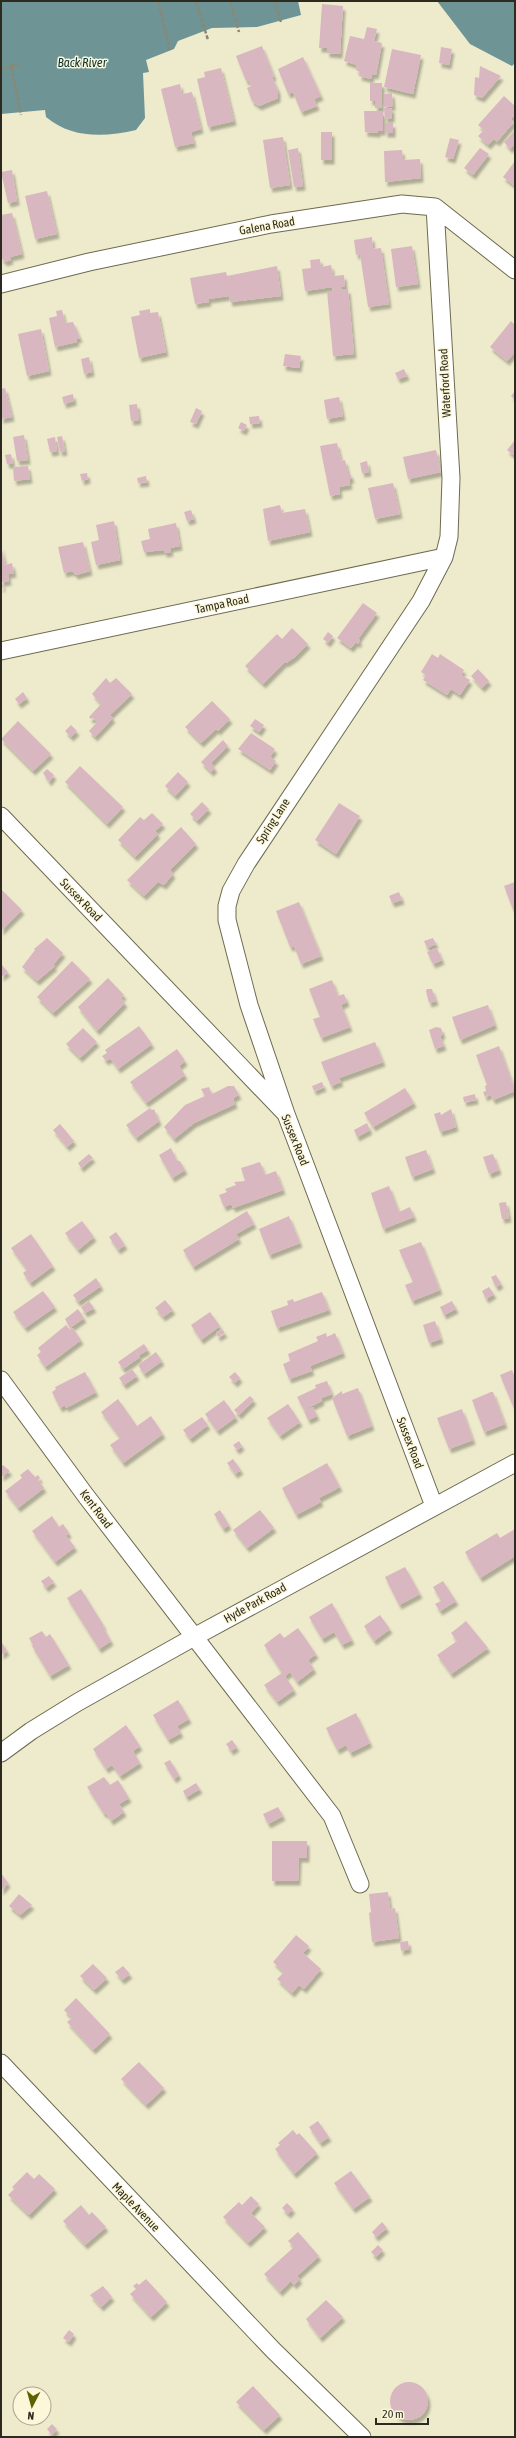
<svg xmlns="http://www.w3.org/2000/svg" width="516" height="2438" font-family="'Asap Condensed',sans-serif">
  <defs>
    <filter id="shadow"><feDropShadow dx="2.5" dy="4.5" stdDeviation="1" flood-color="#0004"/></filter>
  </defs>
  <rect width="100%" height="100%" fill="#eeeacc"/>
  <!-- water -->
  <path fill="#6e9495" d="M1 1H298L301 15 257 27 212 28 178 41 174 49 146 60 149 72 143 73 145 118 136 130C105 137 72 139 46 117L45 110 1 114Z
    M437 1H515V63L512 66 470 44Z"/>
  <!-- building -->
  <path fill="#d9b7c1" filter="url(#shadow)" d="M322 4 343 6 340 54 327 53V48H319Z
    M367 27 377 29 374 41 382 43 376 75 372 74 371 79 359 76 360 72 356 70 357 65 344 61 350 36 364 39Z
    M262 46 274 76 272 77 278 90V98L259 106 252 101 247 88 251 86 249 80 246 81 236 56Z
    M441 47 452 49 449 65 439 63Z
    M392 49 421 55 413 94 384 87Z
    M303 57 321 96 314 99 317 106 301 112 293 92 288 94 278 69Z
    M480 66 501 76 482 98 474 95 475 77 479 78Z
    M221 68 234 121 208 127 197 79 205 77 204 72Z
    M370 83H382V101H370Z
    M180 84 182 94 192 92 201 129 191 132 194 143 175 147 161 89Z
    M392 93 393 106 384 107V94Z
    M504 96 515 106V115L511 119 514 122 497 142 494 139 488 145 478 136 484 130 478 125Z
    M375 101H381L382 108H375Z
    M384 108H392V118L385 119Z
    M364 111H383V131H378V133L365 132Z
    M385 123H393V133H385Z
    M515 130V144L510 149 504 142Z
    M321 132H332V160H321Z
    M283 137 290 185 270 188 263 140Z
    M450 138 459 140 453 159 445 157Z
    M298 148 303 186 294 187 288 150Z
    M480 148 489 154 473 175 464 168Z
    M402 150 403 160 420 159 421 178 385 182 384 151Z
    M515 161V186L503 177Z
    M12 170 17 201 8 203 1 172Z
    M47 191 57 234 35 239 25 196Z
    M12 213 22 254 10 257 11 260 4 262 3 259H1V215Z
    M372 237 373 249 381 248 389 304 368 307 360 254 356 255 354 240Z
    M412 246 418 284 396 287 391 249Z
    M320 259 321 267 331 265 333 276 344 275 345 286 342 287V289H348L354 354 333 356 327 291H333L332 287 305 291 302 269 311 268 310 260Z
    M277 266 281 296 230 302 229 296 208 299 209 302 195 304 190 278 226 272 227 276Z
    M150 309V313L158 312 166 352 139 358 131 317 140 315 139 311Z
    M62 310 65 323 73 322 80 338 76 339 77 342 55 347 49 318 57 316 56 311Z
    M511 321 515 325V352L507 361 490 347Z
    M41 329 49 371 27 376 18 334Z
    M285 354 301 356 299 368 283 366Z
    M89 357 92 372 84 374 81 359Z
    M404 369 407 376 398 379 395 373Z
    M5 388 12 417 1 419V389Z
    M515 391V400L511 396Z
    M73 394 74 401 64 404 62 397Z
    M339 397 343 416 327 419 324 400Z
    M137 404 139 420 131 421 129 405Z
    M196 408 202 411 196 424 190 422Z
    M259 416 260 423 250 424 249 417Z
    M241 422 247 425 244 431 238 428Z
    M24 435 28 460 17 461 13 437Z
    M62 436 65 451 60 452 57 437Z
    M55 437 57 451 50 452 47 439Z
    M515 440V453L513 455 507 450Z
    M337 443 341 461 345 460 348 473H350L352 479H349L350 485 339 487 340 494 330 496 320 446Z
    M436 450 441 472 408 479 403 457Z
    M11 454 13 464H7L5 455Z
    M367 461 369 472 362 473 360 463Z
    M28 466 30 479 14 481 13 467Z
    M87 473 88 479 82 481 80 474Z
    M146 476 147 482 138 483 137 478Z
    M393 483 400 514 375 519 368 488Z
    M280 505 282 513 305 509 310 532 268 541 263 509Z
    M191 510 194 519 187 521 184 512Z
    M114 521 120 560 96 565 91 542 99 540 96 525Z
    M176 523 180 546 170 548 171 552 164 553V550L144 552 141 541 150 539 148 529Z
    M83 542 90 571 76 575 72 571 64 573 58 547Z
    M1 545 5 565 12 563 14 573 8 574 9 581 2 582 3 587 1 588Z
    M363 603 377 613 358 639 360 640 358 644 356 642 351 648 337 638Z
    M292 628 308 644 295 657 286 663 285 662 263 684 245 666 277 634 282 639Z
    M328 632 333 636 328 643 323 639Z
    M432 654 438 658 440 654 464 670 461 675 470 680 460 695 451 689 447 695 423 680 426 675 421 672Z
    M478 669 489 681 482 688 471 676Z
    M106 678 110 683 116 678 132 694 110 715 113 718 95 737 89 731 97 722 93 718 91 719 89 717 101 704 92 694Z
    M23 692 27 698 19 704 15 699Z
    M212 701 230 719 218 731 216 729 201 743 185 727Z
    M255 719 264 725 259 732 250 726Z
    M18 721 51 754 33 771 1 739Z
    M71 725 77 731 71 737 65 731Z
    M251 733 275 749 270 757 276 761 270 770 238 749Z
    M223 740 228 746 211 763 215 768 211 772 201 762Z
    M80 766 123 807 107 824 65 782Z
    M47 769 54 775 49 782 43 773Z
    M178 772 188 782 175 796 165 786Z
    M202 802 209 809 197 821 190 814Z
    M339 803 360 816 336 854 315 840Z
    M152 813 163 824 155 831 158 834 135 857 118 840 140 817 144 820Z
    M181 827 196 844 170 870 173 874 164 885 158 882 144 896 127 880Z
    M515 882V915L504 886Z
    M1 889 22 910 1 931Z
    M399 892 402 900 392 903 389 896Z
    M299 902 321 956 301 964 294 946 290 947 276 911Z
    M47 938 63 953 53 965 55 966 37 981 22 967 35 950 34 949Z
    M433 938 436 944 427 948 424 941Z
    M437 948 442 960 433 964 427 952Z
    M72 961 90 979 53 1013 37 997Z
    M2 965 8 972 1 977V967Z
    M108 978 124 995 121 998 125 1003 97 1031 78 1007Z
    M332 980 338 996 344 994 347 1002 341 1005 350 1027 321 1038 313 1019 320 1017 309 989Z
    M427 989H432L436 1001 429 1003 426 991Z
    M488 1005 495 1025 460 1040 452 1017Z
    M139 1026 152 1044 118 1069 110 1058 106 1061 102 1056 107 1053 105 1050Z
    M436 1027 441 1028 443 1034 440 1036 444 1046 435 1049 429 1030Z
    M83 1028 97 1042 80 1058 66 1044Z
    M375 1042 383 1062 339 1078 341 1082 331 1086 321 1062Z
    M499 1046 515 1091 493 1100 490 1094 485 1097 483 1092 486 1091 485 1086 487 1085 476 1055Z
    M177 1049 185 1061 179 1066 185 1075 146 1103 130 1082Z
    M322 1082 324 1087 314 1091 312 1086Z
    M228 1086H234L239 1095 233 1098 235 1104 194 1123 174 1139 164 1127 185 1105 205 1096 201 1089 209 1087 212 1094Z
    M405 1088 414 1103 373 1127 364 1113Z
    M475 1094 476 1100 464 1102 463 1097Z
    M150 1108 152 1110 154 1109 159 1121 136 1138 126 1125Z
    M451 1109 456 1127 440 1132 434 1114 440 1112 441 1115Z
    M367 1123 370 1130 357 1137 354 1130Z
    M60 1124 74 1141 67 1147 53 1130Z
    M171 1148 177 1161H180L185 1170 172 1178 159 1155Z
    M426 1150 433 1169 412 1177 405 1157Z
    M89 1154 93 1158 81 1168 78 1163Z
    M493 1154 499 1170 489 1174 483 1157Z
    M260 1162 265 1175 276 1171 283 1190 233 1208 231 1204 224 1207 219 1195 227 1192 225 1189 236 1185 234 1182 245 1181 241 1168Z
    M389 1186 399 1212 410 1207 414 1217 383 1229 371 1193Z
    M506 1202 509 1218 502 1219 499 1203Z
    M247 1211 254 1224 236 1234 239 1239 193 1267 183 1250Z
    M289 1216 300 1243 269 1255 259 1229Z
    M82 1221 94 1237 78 1250 65 1233Z
    M116 1232 125 1245 118 1250 109 1237Z
    M31 1234 53 1266 30 1283 23 1273 27 1270 11 1248Z
    M421 1242 440 1290 412 1301 405 1285 413 1282 399 1250Z
    M496 1275 501 1284 496 1287 491 1277Z
    M96 1278 101 1286 78 1302 73 1295Z
    M489 1287 494 1294 486 1299 482 1291Z
    M43 1291 55 1307 25 1328 13 1312Z
    M322 1292 329 1310 277 1328 271 1311 288 1305 287 1301 293 1299 294 1302Z
    M165 1300 173 1310 163 1317 155 1308Z
    M89 1301 94 1308 85 1313 81 1307Z
    M452 1301 456 1309 444 1315 440 1307Z
    M78 1309 84 1318 70 1328 65 1319Z
    M210 1312 220 1326 201 1340 191 1325Z
    M435 1321 441 1339 429 1343 423 1325Z
    M66 1325 70 1330 73 1328 81 1340 45 1367 37 1355 41 1352 38 1348Z
    M222 1329 225 1333 218 1337 216 1333Z
    M326 1333 327 1337 335 1333 343 1353 310 1366 312 1371 289 1379 283 1364 290 1361 288 1354 318 1341 316 1337Z
    M144 1344 148 1350 139 1355 135 1350Z
    M135 1350 140 1357 123 1369 118 1362Z
    M156 1352 162 1361 144 1374 138 1365Z
    M132 1369 137 1376 124 1385 119 1378Z
    M512 1370 515 1377V1411L500 1375Z
    M85 1372 96 1392 66 1408 65 1405 60 1408 52 1392 56 1389 55 1387Z
    M235 1372 240 1378 235 1383 229 1377Z
    M327 1381 332 1394 321 1398 322 1401 304 1410 297 1397 316 1388 315 1385Z
    M358 1388 372 1426 347 1436 332 1398 342 1391V1394Z
    M491 1392H493L505 1424 484 1432 472 1400Z
    M250 1396 254 1400 239 1415 234 1410Z
    M118 1399 137 1426 151 1416 163 1434 123 1463 110 1445 120 1438 101 1412Z
    M224 1400 236 1417 217 1431 205 1414Z
    M288 1404 300 1422 280 1436 267 1418Z
    M313 1407 317 1416 308 1420 304 1411Z
    M462 1409 473 1440 449 1449 437 1418Z
    M202 1417 208 1425 190 1439 183 1430Z
    M239 1441 242 1446 237 1450 233 1445Z
    M233 1459 241 1470 235 1474 227 1463Z
    M327 1463 340 1487 319 1498 321 1502 296 1515 282 1488Z
    M3 1465 10 1471 1 1477V1466Z
    M28 1469 35 1477 38 1475 40 1478 38 1480 44 1488 18 1508 5 1491 22 1478 20 1475Z
    M220 1510 229 1525 223 1529 214 1514Z
    M260 1510 274 1528 247 1548 233 1530Z
    M52 1516 59 1527 63 1524 69 1533 66 1536 75 1547 55 1562 32 1531Z
    M515 1529V1556L480 1578 465 1552 497 1533 500 1538Z
    M405 1567 420 1594 399 1605 385 1577Z
    M49 1576 54 1582 46 1588 41 1581Z
    M443 1581 456 1601 440 1611 435 1604 441 1601 433 1587Z
    M81 1589 104 1626 103 1627 111 1641 99 1649 67 1598Z
    M332 1603 352 1640 342 1645 334 1632 322 1639 309 1617Z
    M380 1615 390 1629 374 1641 364 1626Z
    M466 1621 488 1648 451 1674 437 1655 457 1641 451 1633Z
    M298 1628 316 1654 308 1660 314 1669 297 1682 290 1672 285 1676 294 1690 277 1702 264 1685 282 1673 264 1645 280 1633 284 1638Z
    M42 1631 46 1637 50 1634 69 1665 50 1676 32 1646 33 1645 29 1638Z
    M1 1641 7 1651 1 1655Z
    M178 1700 189 1719 177 1726 181 1733 168 1740 153 1715Z
    M356 1713 370 1743 350 1753 346 1745 337 1750 326 1728Z
    M126 1725 140 1746 133 1751 140 1763 120 1776 112 1765 106 1769 93 1749Z
    M232 1740 237 1747 231 1751 226 1744Z
    M170 1760 179 1775 174 1779 164 1763Z
    M104 1777 110 1785 118 1780 129 1798 119 1804 124 1812 111 1821 106 1813 104 1814 87 1787Z
    M196 1783 200 1789 186 1797 183 1791Z
    M278 1807 283 1816 268 1824 263 1814Z
    M272 1841H307V1858H299L298 1881H272Z
    M1 1873 8 1883 1 1891Z
    M388 1892 390 1909 395 1908 399 1938 372 1942 369 1913 371 1912 369 1894Z
    M19 1894 32 1905 20 1915 9 1906Z
    M296 1935 309 1946 303 1953 321 1969 304 1989 299 1985 292 1993 277 1979 284 1972 273 1962Z
    M408 1941 409 1949 401 1951 400 1942Z
    M93 1964 107 1978 94 1990 80 1976Z
    M123 1966 130 1974 122 1980 115 1972Z
    M76 1998 110 2034 93 2050 67 2022 72 2018 64 2010Z
    M139 2062 164 2088 146 2105 121 2079Z
    M318 2121 329 2137 320 2143 309 2127Z
    M293 2130 297 2135 299 2133 317 2153 294 2174 275 2149 280 2145 278 2143Z
    M351 2171 370 2197 353 2209 334 2183Z
    M27 2172 34 2179 39 2174 55 2189 29 2215 8 2195 14 2189 12 2187Z
    M251 2196 259 2204 251 2213 265 2227 248 2243 223 2217 239 2202 242 2205Z
    M287 2203 293 2209 288 2214 282 2208Z
    M81 2205 89 2215 92 2212 106 2227 85 2245 63 2221Z
    M382 2222 387 2228 376 2237 372 2232Z
    M298 2232 319 2256 297 2276 300 2279 294 2285 291 2281 280 2292 264 2274 294 2247 288 2241Z
    M378 2245 383 2250 376 2257 371 2252Z
    M146 2279 167 2302 151 2317 130 2294 136 2289 133 2286 137 2283 139 2285Z
    M103 2286 112 2297 101 2307 90 2295Z
    M326 2300 343 2317 320 2338 306 2319Z
    M69 2330 74 2334 69 2342 63 2338Z
    M390 2401a19 19 0 1 1 38 0a19 19 0 1 1-38 0Z
    M253 2386 280 2415 264 2430 236 2402Z
    M52 2424 57 2429 52 2435 47 2429Z"/>
  <g fill="none" stroke-linecap="round" stroke-linejoin="round">
    <defs>
      <path id="minor" d="M1 284 89 262 271 224 402 204 435 207 515 270
        M1 651 444 557
        M1 816 286 1114 434 1506
        M286 1114 249 1005 227 920V906L231 891 246 864 421 601 444 557 449 537 451 478 435 207
        M1 1380 86 1496 332 1816 360 1884
        M1 1753 31 1731 78 1702 194 1637 515 1463
        M1 2063 273 2350 362 2437"/>
    </defs>
    <!-- minor casing -->
    <use href="#minor" stroke="#6e6a50" stroke-width="19"/>
    <!-- path -->
    <path stroke="#8a8772" stroke-width="2.5" stroke-dasharray="4 2" stroke-linecap="butt" d="M158 1 170 50
      M196 1 208 40
      M230 1 239 32
      M274 1 281 22
      M11 66 19 64
      M1 69 11 66 21 115"/>
    <!-- minor -->
    <use href="#minor" stroke="#fff" stroke-width="17"/>
  </g>
  <g text-anchor="middle" dominant-baseline="central" stroke-width="3" stroke-linejoin="round" paint-order="stroke">
    <!-- street labels -->
    <g font-size="12" fill="#2d2b1f" stroke="#fcf7d9">
      <text transform="translate(267 226) rotate(-10)">Galena Road</text>
      <text transform="translate(445 383) rotate(-93)">Waterford Road</text>
      <text transform="translate(222 604) rotate(-12)">Tampa Road</text>
      <text transform="translate(273 821) rotate(-57)">Spring Lane</text>
      <text transform="translate(81 900) rotate(46)">Sussex Road</text>
      <text transform="translate(295 1140) rotate(68)">Sussex Road</text>
      <text transform="translate(410 1443) rotate(69)">Sussex Road</text>
      <text transform="translate(96 1509) rotate(53)">Kent Road</text>
      <text transform="translate(255 1603) rotate(-29)">Hyde Park Road</text>
      <text transform="translate(136 2207) rotate(46)">Maple Avenue</text>
    </g>
    <!-- water labels -->
    <g font-size="13" font-style="italic" fill="#0d3435" stroke="#fcf7d9">
      <text x="82" y="62">Back River</text>
    </g>
  </g>
  <!-- border -->
  <rect width="516" height="2438" fill="none" stroke="#2d2b1f" stroke-width="4"/>
  <!-- north arrow -->
  <g transform="translate(32 2406) rotate(186)"><circle r="19" fill="#fcf7d9" stroke="#a9a58f"/>
  <path d="M0-3L7 15L0 10L-7 15Z" fill="#5a6302"/>
  <text y="-6" font-size="11" font-weight="bold" text-anchor="middle" fill="#2d2b1f">N</text>
  </g>
  <!-- scale -->
  <path d="M376 2418v6h52v-6" fill="none" stroke="#2d2b1f" stroke-width="2"/>
  <text x="382" y="2418" font-size="12" fill="#2d2b1f" stroke="#fcf7d9" stroke-width="3" paint-order="stroke">20 m</text>
</svg>
